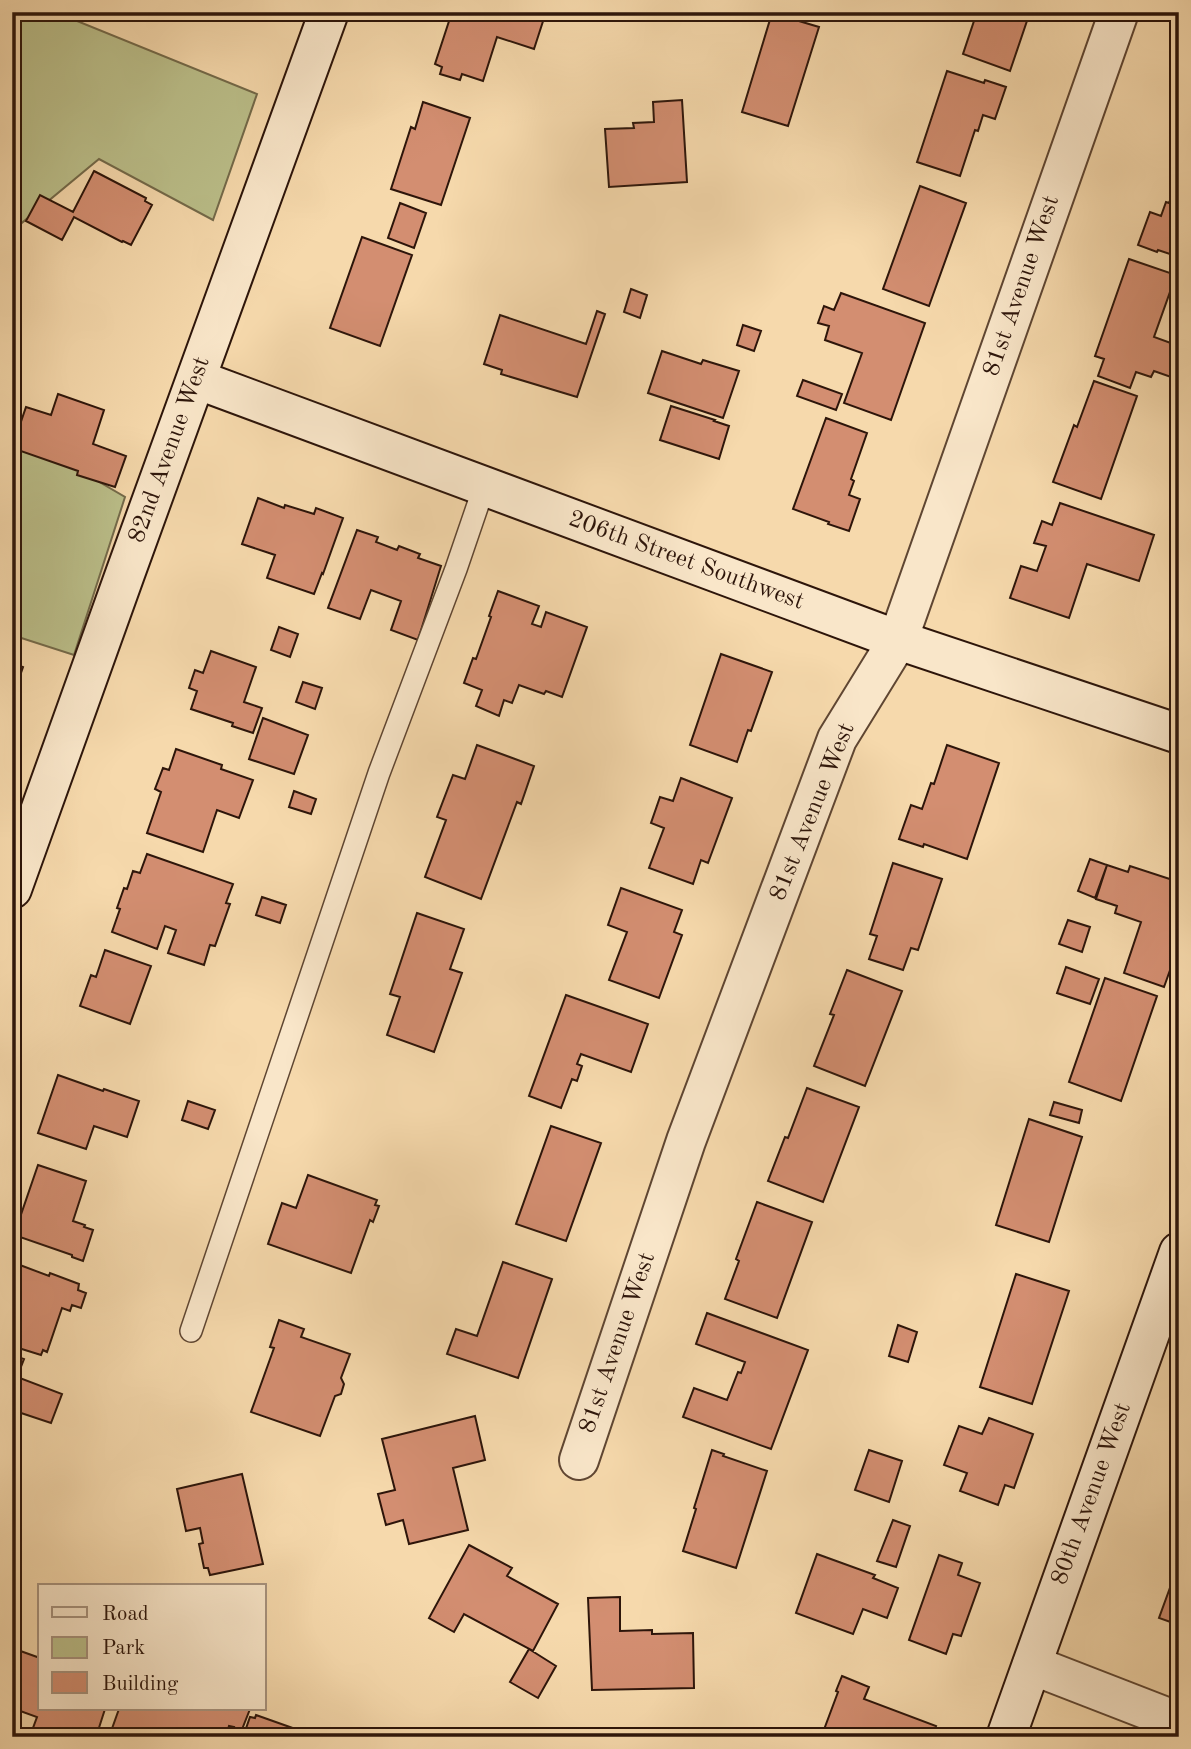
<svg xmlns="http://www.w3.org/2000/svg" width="1191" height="1749" font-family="'Old Standard TT',serif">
  <rect width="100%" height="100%" fill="#f6d9ac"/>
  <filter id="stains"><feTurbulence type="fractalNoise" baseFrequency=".00286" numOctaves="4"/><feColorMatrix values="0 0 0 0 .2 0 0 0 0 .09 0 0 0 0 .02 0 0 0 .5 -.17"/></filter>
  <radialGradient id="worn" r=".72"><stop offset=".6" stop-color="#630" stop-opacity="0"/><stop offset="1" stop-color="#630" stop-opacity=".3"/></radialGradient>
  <!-- green -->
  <path fill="#bbbf8a" stroke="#746a4a" stroke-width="2" d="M12 12H55L257 94 213 220 99 159 12 231Z
    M12 431 125 497 74 655 12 635Z"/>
  <!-- building -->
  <path fill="#d38e71" stroke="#2d150a" stroke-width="2" d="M452 12H546L534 49 497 37 483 81 462 74 460 80 440 74 442 67 435 64Z
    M977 12H1030L1010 71 963 54Z
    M772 13 819 27 788 126 742 112Z
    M947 71 984 83 985 80 1006 87 995 119 983 115 978 131 975 130 960 176 917 162Z
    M682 100 687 182 609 187 605 129 634 128 633 123 654 122 653 102Z
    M423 102 470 118 441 205 391 189 411 127 415 129Z
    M94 171 146 198 145 201 152 205 131 245 123 241 122 242 74 217 62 240 26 221 40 195 73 212Z
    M1179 177V257L1158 250 1157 252 1138 245 1150 212 1161 216 1166 202 1169 203Z
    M920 186 966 203 929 306 883 289Z
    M400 203 426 213 414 248 388 238Z
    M362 237 412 255 380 346 330 328Z
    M1129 259 1176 275 1154 337 1179 346V355L1171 377 1154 371 1151 377 1136 372 1130 388 1098 376 1104 359 1095 356Z
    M631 289 647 295 640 318 624 312Z
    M841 293 925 323 891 420 844 403 862 353 825 340 829 326 818 323 824 306 834 310Z
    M597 311 605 314 577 397 501 374 502 370 484 364 500 315 586 344Z
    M743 325 761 331 754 351 737 345Z
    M662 351 701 364 703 360 739 371 723 418 648 393Z
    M803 380 842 394 836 410 797 396Z
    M1094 381 1137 396 1101 499 1053 482 1074 425 1077 427Z
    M58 394 104 410 93 444 126 456 115 487 77 475 78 471 12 448 26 407 51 415Z
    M671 406 715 420 714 421 729 426 719 459 660 440Z
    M826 418 867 433 851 479 854 481 849 495 860 499 849 531 828 524 829 522 793 509Z
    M258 498 284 508 285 505 314 514 316 508 343 518 323 574 322 573 314 594 267 578 275 555 242 544Z
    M1060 503 1154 535 1139 581 1087 564 1069 618 1010 598 1021 566 1037 571 1046 546 1034 543 1042 521 1052 525Z
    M357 530 378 537 376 542 397 550 399 546 420 554 418 558 441 566 418 640 391 630 401 601 371 590 360 619 328 608Z
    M498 591 539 606 532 624 541 627 546 612 587 627 562 697 546 691 544 694 519 685 512 703 504 700 499 716 476 706 482 690 464 683 473 658 476 659 491 617 489 616Z
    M279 627 298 634 290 657 271 650Z
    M211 651 256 667 244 702 262 708 253 733 232 726 233 723 191 709 197 691 189 688 195 670 203 673Z
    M721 654 772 672 751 731 748 730 737 762 690 745Z
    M12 663 23 667 12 699Z
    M303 682 322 688 315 709 296 702Z
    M263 718 308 735 294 774 249 759Z
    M477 745 534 766 521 804 517 802 481 899 425 877 446 820 437 817 453 775 465 779Z
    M947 745 999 763 967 859 924 844 923 847 899 839 911 805 922 809 931 783 934 784Z
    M176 749 222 765 221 769 253 780 239 818 217 810 203 852 147 833 161 792 155 789 163 768 169 770Z
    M681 778 732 798 708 863 701 860 693 884 649 868 664 828 651 823 660 797 673 801Z
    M294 791 316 799 311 814 289 807Z
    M147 854 233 884 226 903 230 904 215 946 210 945 204 965 168 953 176 930 165 926 157 949 112 932 120 909 117 908 124 888 127 889 133 871 140 873Z
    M1090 859 1107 865 1095 898 1078 891Z
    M893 863 942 879 918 950 911 948 903 970 869 959 877 936 870 934Z
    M1107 865 1128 872 1130 866 1179 882V945L1164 987 1124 973 1141 922 1115 913 1117 906 1096 899Z
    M621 888 682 910 674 932 682 935 659 998 609 980 627 932 608 925Z
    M262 897 286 905 280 923 256 915Z
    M417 913 464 929 450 969 462 973 434 1052 387 1035 400 997 390 994Z
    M1068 920 1090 927 1082 952 1059 944Z
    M105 950 151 966 130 1024 80 1006 91 975 96 977Z
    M1066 967 1099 979 1090 1004 1057 993Z
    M847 970 902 991 865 1086 814 1066 834 1015 830 1014Z
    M1105 978 1157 996 1121 1101 1069 1082Z
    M566 995 648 1024 631 1072 581 1054 577 1064 582 1066 577 1081 572 1079 561 1108 529 1096Z
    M58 1075 103 1091 104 1089 139 1101 127 1137 94 1126 86 1149 38 1133Z
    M807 1088 859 1107 823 1202 768 1181 785 1137 788 1138Z
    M188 1101 215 1110 208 1129 182 1120Z
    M1054 1102 1082 1110 1079 1123 1050 1115Z
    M1029 1119 1082 1137 1049 1242 996 1225Z
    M551 1126 601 1143 566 1241 516 1224Z
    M38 1165 86 1181 73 1221 85 1225 84 1227 93 1230 83 1261 72 1257V1255L14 1235Z
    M308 1175 377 1200 375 1205 379 1206 373 1222 370 1220 351 1273 268 1244 282 1203 296 1208Z
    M757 1202 812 1222 777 1318 725 1299 739 1261 736 1259Z
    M12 1262 49 1276 50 1273 79 1284 78 1290 86 1293 81 1308 72 1305 70 1311 62 1308 47 1352 43 1350 41 1355 12 1346Z
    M503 1262 552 1279 518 1378 447 1354 456 1329 477 1336Z
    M1016 1274 1069 1291 1032 1404 980 1387Z
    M707 1313 808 1350 771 1449 683 1417 694 1388 727 1400 738 1372 741 1373 745 1362 696 1344Z
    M279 1320 304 1329 301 1337 350 1354 341 1378 344 1384 341 1394 335 1396 320 1436 251 1412 274 1348 270 1347Z
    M898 1325 917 1332 908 1362 889 1356Z
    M12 1355 24 1359 17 1377 62 1394 51 1423 12 1410Z
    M475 1416 485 1460 453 1468 468 1530 409 1544 403 1520 386 1525 378 1494 395 1490 382 1439Z
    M989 1418 1033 1434 1014 1488 1005 1485 998 1505 960 1491 967 1473 944 1465 959 1426 982 1434Z
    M712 1450 724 1454 723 1456 767 1471 736 1568 683 1551 696 1509 694 1508Z
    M869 1450 902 1461 889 1502 855 1490Z
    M242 1474 263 1564 210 1575 208 1568H204L199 1544 203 1543 200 1528 186 1531 177 1489Z
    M893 1520 910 1526 896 1567 877 1561Z
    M469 1545 512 1568 507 1576 558 1604 533 1651 464 1614 454 1632 429 1618Z
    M817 1554 875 1575 873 1578 898 1588 887 1618 863 1609 853 1634 796 1613Z
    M939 1555 962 1563 958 1575 980 1583 961 1636 953 1634 946 1654 909 1640Z
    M1179 1563V1625L1159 1618Z
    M620 1597V1631L652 1630V1634L693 1633 694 1688 592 1690 588 1598Z
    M12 1648 40 1658V1709H105L96 1737 76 1731 73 1737H58L33 1728 37 1717 12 1708Z
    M529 1649 556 1666 538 1698 510 1682Z
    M842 1676 869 1687 864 1699 936 1726 931 1737H827L822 1735 838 1692 836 1691Z
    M119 1709H250L239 1737H231L234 1727 229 1726 226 1737H143L137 1735 136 1737H109Z
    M256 1715 318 1737H243L250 1717 255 1718Z"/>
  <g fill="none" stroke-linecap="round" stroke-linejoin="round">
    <defs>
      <path id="lane" d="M191 1331 379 773 456 569 484 487"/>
      <path id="street" d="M579 1460 686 1141 837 739 898 640 1119 12
        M1032 1665 1179 1722"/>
      <path id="secondary" d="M196 379 898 640 1179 734
        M12 889C116 596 223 305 329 12
        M1006 1737 1179 1252"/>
    </defs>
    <!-- lane casing -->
    <use href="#lane" stroke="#5f4632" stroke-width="24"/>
    <!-- street casing -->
    <use href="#street" stroke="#5f4632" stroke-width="42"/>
    <!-- secondary casing -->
    <use href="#secondary" stroke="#2d150a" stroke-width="42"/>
    <!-- lane -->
    <use href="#lane" stroke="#f9e6c9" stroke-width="21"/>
    <!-- street -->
    <use href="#street" stroke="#f9e6c9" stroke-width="38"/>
    <!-- secondary -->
    <use href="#secondary" stroke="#f9e6c9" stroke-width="38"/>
  </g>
  <g text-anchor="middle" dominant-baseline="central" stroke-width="7" stroke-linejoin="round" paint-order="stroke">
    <!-- street labels -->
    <g font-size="24" fill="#2d150a" stroke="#f9e6c9">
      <text transform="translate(1022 286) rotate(-71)">81st Avenue West</text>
      <text transform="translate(170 450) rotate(-70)">82nd Avenue West</text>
      <text transform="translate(686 561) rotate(20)">206th Street Southwest</text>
      <text transform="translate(813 812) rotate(-68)">81st Avenue West</text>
      <text transform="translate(618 1343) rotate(-71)">81st Avenue West</text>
      <text transform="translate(1092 1494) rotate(-70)">80th Avenue West</text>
    </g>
  </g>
  <!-- margin -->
  <rect width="1191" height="1749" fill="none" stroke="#f6d9ac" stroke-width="42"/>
  <rect x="14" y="14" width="1163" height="1721" fill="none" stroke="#2d150a" stroke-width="3.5"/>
  <rect x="21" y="21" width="1149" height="1707" fill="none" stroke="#2d150a" stroke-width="2"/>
  <!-- legend -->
  <rect x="38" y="1584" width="228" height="126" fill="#f9e6c9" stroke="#a7927d" stroke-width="2"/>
  <rect x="52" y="1607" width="35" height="10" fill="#f9e6c9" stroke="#a7927d" stroke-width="2"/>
  <text x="102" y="1620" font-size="21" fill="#2d150a">Road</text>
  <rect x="52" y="1637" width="35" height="21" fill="#bbbf8a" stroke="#a7927d" stroke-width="2"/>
  <text x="102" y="1654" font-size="21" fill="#2d150a">Park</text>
  <rect x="52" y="1672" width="35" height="21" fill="#d38e71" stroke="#a7927d" stroke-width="2"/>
  <text x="102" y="1690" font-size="21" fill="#2d150a">Building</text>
  <rect width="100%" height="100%" filter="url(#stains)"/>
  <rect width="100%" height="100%" fill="url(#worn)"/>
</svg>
